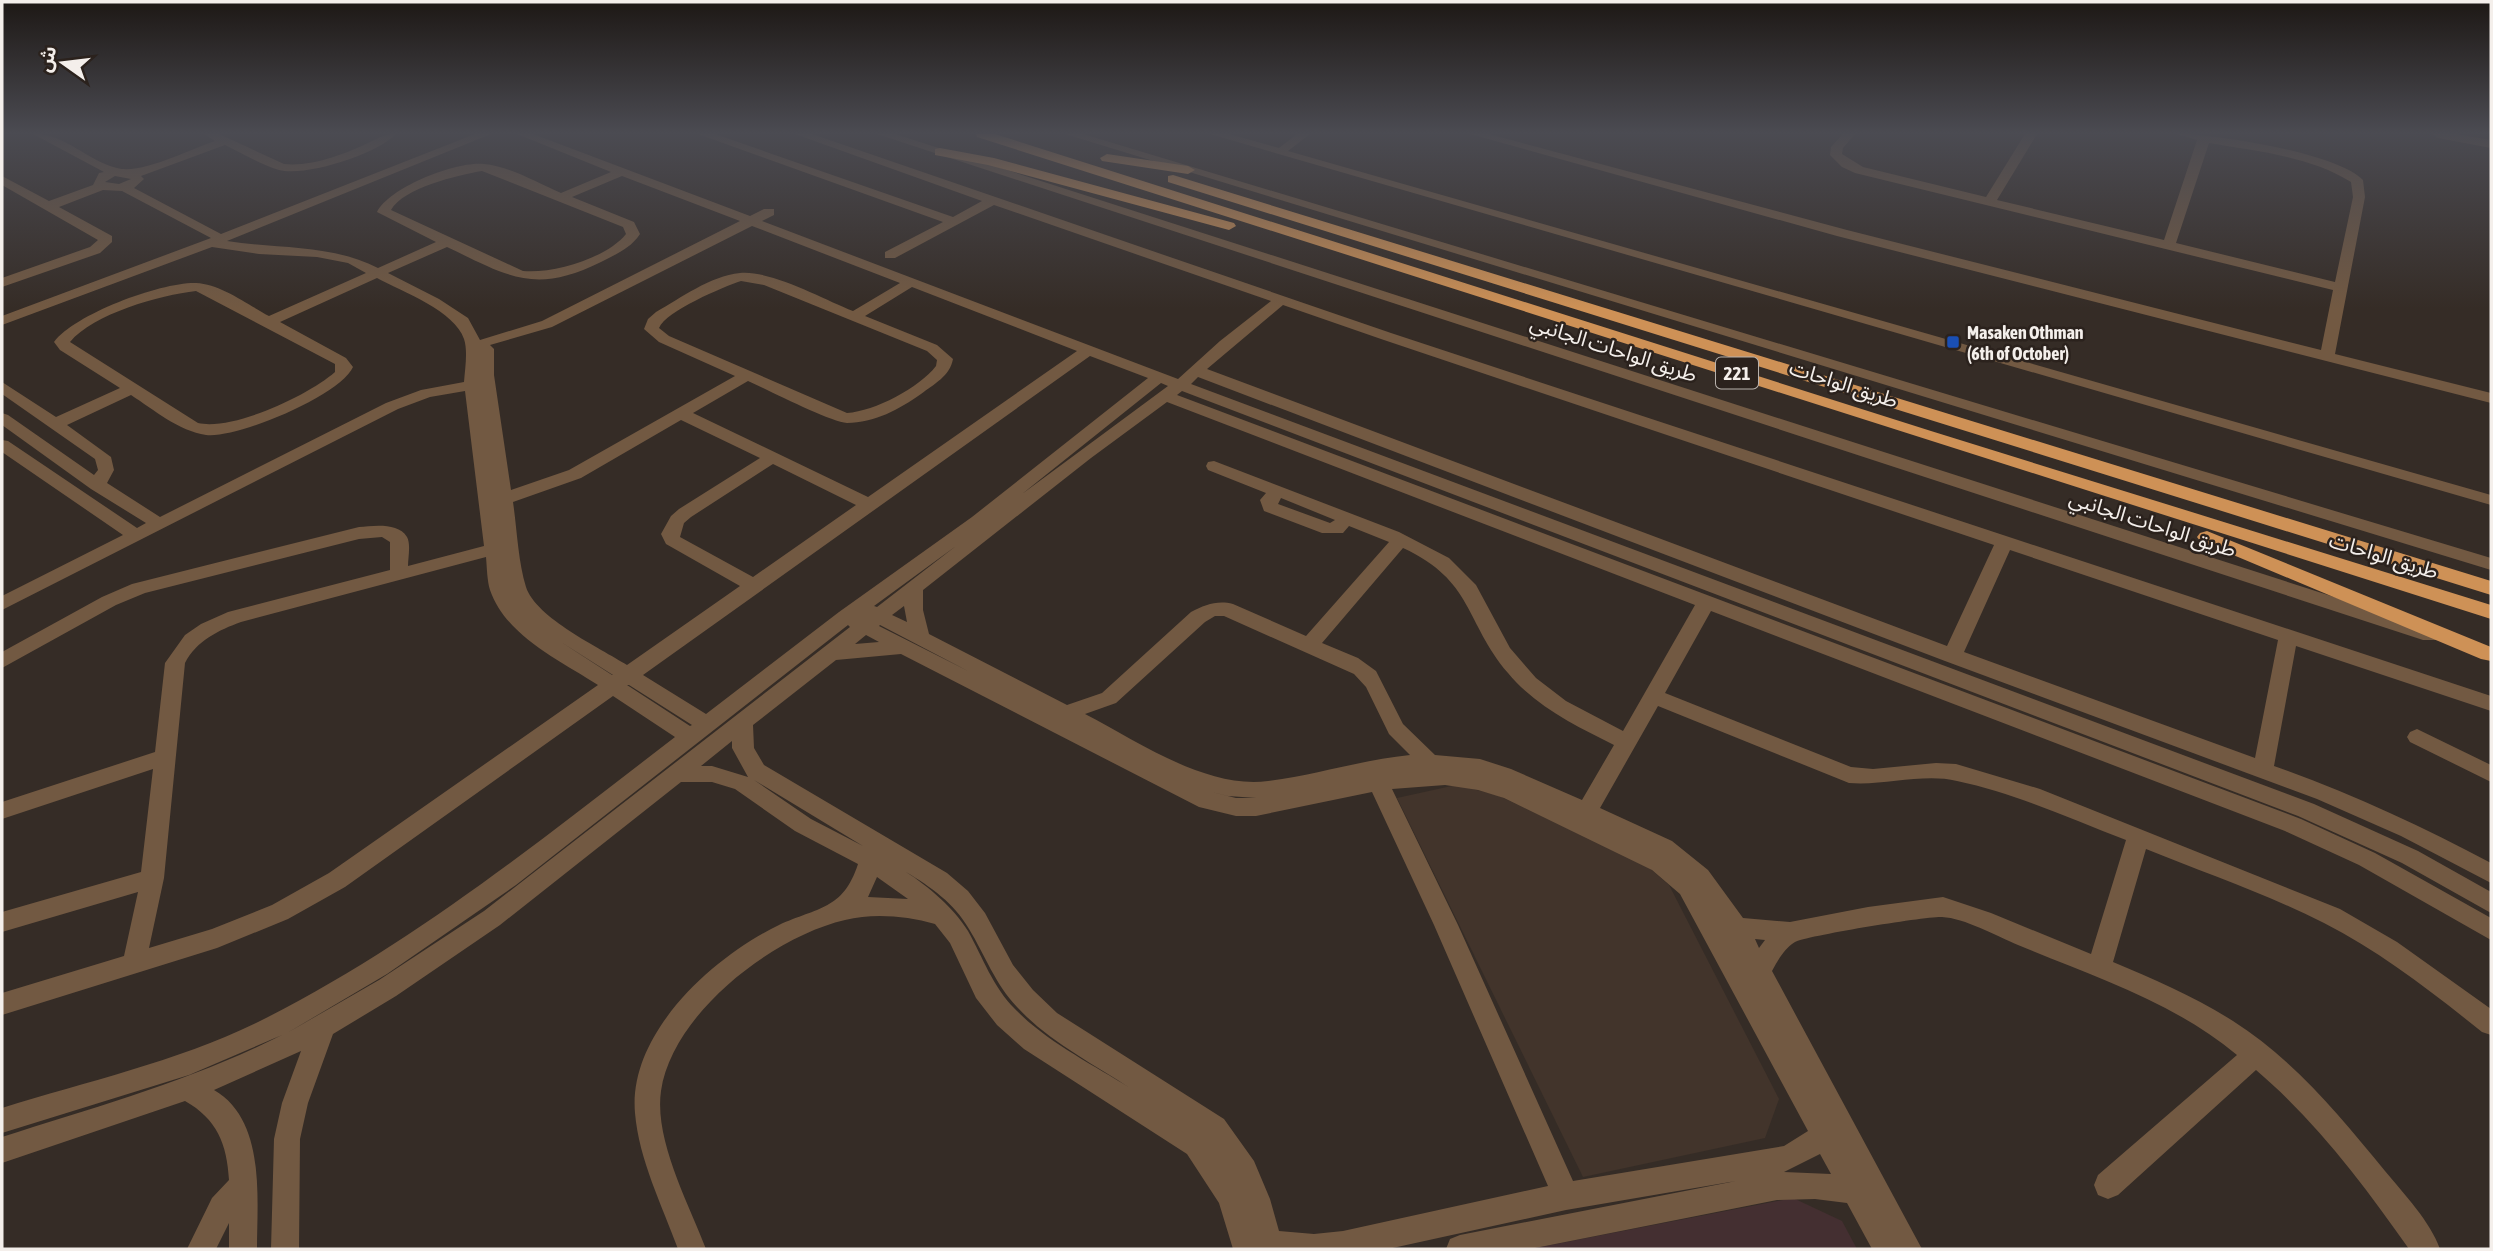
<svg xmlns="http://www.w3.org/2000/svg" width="2493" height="1251" font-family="'Asap Condensed','Noto Sans Arabic',sans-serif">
  <rect width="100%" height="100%" fill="#352c26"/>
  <!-- commercial -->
  <path fill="#442f31" d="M1793 1198 1842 1221 1857 1249H1530Z"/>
  <!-- built -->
  <path fill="#42342b" d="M1456 785 1497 795 1646 865 1669 885 1779 1099 1765 1138 1583 1177 1397 798Z"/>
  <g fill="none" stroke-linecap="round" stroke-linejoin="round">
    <!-- minor -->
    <path fill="#725942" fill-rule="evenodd" d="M33 134C65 133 87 161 117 168 141 175 190 149 215 141L204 134H219L284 164C311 167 346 154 370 142 381 137 384 134 396 134 377 154 306 177 279 170 261 165 242 153 225 145L141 176 144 179 134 188 221 234 475 134H491L227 241C278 249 331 244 378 268L436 242 377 212C390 187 456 161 484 164 509 166 538 183 561 193L611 172 517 134H533L750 216 764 209H774V215L762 221 1178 379 1220 341 1271 301 994 205 895 258H885V252L943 222 698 134H715L953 217 982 201 795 134H812L1391 333 2491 696V711L2296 646 2274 766C2350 793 2421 826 2491 863V883L2401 836 2317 799 1945 661 1198 377 1191 384 2314 804 2418 851 2491 892V913L2402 863 2298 816 1182 391 1177 395 2301 819 2375 853 2491 918V940L2359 865 2285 831 1711 611 1665 693 1851 767 1873 769 1936 763 1956 764 2040 789 2340 909 2397 942 2491 1009V1035L2482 1032C2432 992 2381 952 2324 923 2267 894 2205 873 2146 849L2113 962C2154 979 2195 997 2233 1021 2293 1059 2340 1116 2385 1171 2404 1194 2430 1221 2440 1249H2409C2364 1185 2316 1121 2256 1070L2118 1195 2108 1199 2098 1195 2094 1185 2098 1175 2237 1055C2174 1002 2092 976 2018 945 1997 936 1964 918 1942 917 1927 916 1805 936 1795 942 1784 949 1778 960 1772 971L1922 1249H1872L1847 1203 1815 1199 1777 1200 1530 1249H1446L1450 1239 1460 1235 1736 1181 1566 1210 1388 1249H1233L1219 1203 1187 1154 1024 1049 997 1025 976 998 950 943 935 924C906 916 874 913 845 920 772 937 672 1014 661 1091 654 1140 689 1204 706 1249H678C662 1205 639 1160 635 1113 628 1033 713 957 779 925 818 907 843 910 858 864L795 831 735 789 712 782H681L500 925 396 996 333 1034 308 1103 300 1139 299 1249H271L274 1139 282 1103 301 1051 214 1090C266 1120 257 1198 257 1249H229V1223L216 1249H187L212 1198 229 1180C227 1144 217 1119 185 1101L2 1163V1137C96 1107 193 1080 282 1035L189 1075 2 1133V1108C91 1080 185 1060 268 1017 415 942 545 837 675 737L613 696 345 887 288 919 217 948 2 1015V993L124 956 138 892 2 932V912L141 872 153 769 2 819V802L155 752 165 663 185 635 201 624 228 612 390 570V542L382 537 359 539 145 593 116 605 2 668V652L102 597 132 584 359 527C373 526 398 522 407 537 411 544 408 558 408 566L484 546 465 391 430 397 398 409 2 610V596L123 535 2 452V440L8 441 137 528 146 523 91 489 2 425V413L8 415 94 475 98 470 95 459 2 394V382L56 417 120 388 60 350 54 342C75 314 161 282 196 283 221 284 248 305 269 316L366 273 348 263 317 257 259 254 212 247 2 325V316L211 238 122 191 103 190 59 207 112 236V242L100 253 2 287V278L90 247 98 240 2 185V176L49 201 93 185 99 173 104 172ZM482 171 623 227 626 234C607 258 553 274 523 271L391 210C403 188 458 175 482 171ZM115 176 131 179 119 184 105 182ZM622 176 740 221 542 321 480 340 468 318 439 299 388 273 447 247C508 276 534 295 601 262 616 254 630 249 640 234L634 222 572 197ZM752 226 900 283 853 311C823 299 771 270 740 273 710 276 681 298 656 312L648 319 644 329 659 342 735 376 569 470 511 490 494 375V349L490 345 552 327ZM377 278C403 292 455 311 464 339 468 351 465 369 464 382L421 390 386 403 160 517 107 483 114 470 111 457 67 425 131 395C154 410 179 431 206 435 237 439 341 395 353 367L346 358 280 322ZM741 281 764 285 927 351 937 360 936 366C919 388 875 411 847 413L669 336 659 328C666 311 723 287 741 281ZM912 287 1077 351 868 497 693 413 748 381C768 390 830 422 847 423 874 423 900 409 921 394 934 384 950 376 953 359L937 345 865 316ZM196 291 335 364V372C309 395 233 431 198 423L70 342C93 314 160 295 196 291ZM1283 305 1381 339 1994 545 1947 646 1207 369ZM1090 356 1148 378 972 517 839 612 706 714 643 675ZM1161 383 1168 386 1022 494ZM1167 402 1695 605 1623 731 1566 701 1536 678 1510 648 1476 585 1449 558 1399 532 1214 461 1208 462 1206 466 1208 470 1266 493 1260 500 1264 511 1322 533H1343L1349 526 1389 542 1306 636 1233 604C1217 600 1205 605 1191 612L1102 693 1067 705 929 634 923 610V590L1091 458ZM681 420 760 458 679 509 671 516 661 534 666 544 740 586 627 665C600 648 536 618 526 587 518 561 517 529 513 502L581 478ZM773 464 856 505 753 577 680 537 684 523 691 517ZM1281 498 1335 520 1330 523 1278 504ZM956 546 877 607 874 606ZM1403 548C1474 581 1464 621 1508 673 1536 707 1576 726 1614 745L1582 800 1511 769 1480 759 1435 755 1403 724 1376 671 1358 658 1322 643ZM2010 550 2278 640 2255 758 1964 652ZM486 557C487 568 487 580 490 590 506 636 559 660 598 685L329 873 272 905 212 929 149 948 164 878 185 663C196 641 219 630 241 622ZM904 606 907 622 892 615ZM1215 616H1224L1354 674 1366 687 1389 734 1410 755C1361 760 1316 775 1268 781 1206 789 1139 742 1085 714L1116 703 1205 622ZM848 625 850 627 484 911 379 980 287 1033 387 974 516 885ZM880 625 968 671 879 626ZM866 635 879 642 855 644ZM561 642 613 675H612ZM901 654 1199 807 1236 816H1256L1372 792 1434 925 1548 1186 1343 1231 1314 1234 1279 1231 1270 1199 1254 1161 1224 1119 1057 1013 1033 990 1013 965 985 913 968 891 947 873 764 765 754 748 753 725 836 660ZM627 685H629L692 725 690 726ZM1658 706 1849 783C1884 786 1923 773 1957 781 2015 793 2071 819 2126 840L2091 954 1991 913 1943 897 1868 907 1790 922 1743 918 1708 870 1672 841 1600 808ZM732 741V748L748 777 712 766H701ZM754 780 863 846 811 819ZM1445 785 1478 790 1504 798 1652 870 1680 894 1808 1131 1784 1146 1573 1181 1458 925 1392 789ZM1199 789 1228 796 1256 798H1236ZM906 872C931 887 954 903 969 929 985 955 995 984 1017 1007 1048 1041 1092 1063 1130 1088 1092 1064 1047 1042 1015 1009 993 987 983 958 968 931 954 908 928 886 906 872ZM877 877 908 899 868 897ZM1755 939 1765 940 1759 948ZM1820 1154 1831 1174 1784 1172Z
      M877 134H895L2437 630 2440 635 2437 640H2423Z
      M1065 134H1083L2491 558V570Z
      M1210 134H1229L1279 148 1297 134H1310L1288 151 2491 495V505Z
      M1470 134H1489L1847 230 2321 350 2333 290 1855 173 1842 167 1830 155 1831 147 1843 134H1855L1843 148 1842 154 1863 167 1986 197 2025 134H2037L1997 200 2164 240 2197 140 2177 134C2216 134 2337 153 2363 180L2365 197 2335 354 2491 393V403L1837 236ZM2209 143C2255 151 2310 156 2351 182L2353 197 2335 282 2176 243Z
      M2432 134H2456L2491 140V148L2438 138Z
      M2417 729 2491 765V782L2410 742 2407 737 2410 732Z"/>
    <!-- highway -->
    <path fill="#ce9156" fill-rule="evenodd" d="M976 134H995L1931 431 2491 605V619L977 137Z
      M940 148 994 158 1234 223 1236 226 1229 230 988 165 935 155V149Z
      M1107 154 1188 166 1195 170 1188 174 1102 161 1100 158Z
      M1173 175 2491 581V595L1168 182V176Z
      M2207 531 2491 647V661L2481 659 2200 541 2197 537 2200 533Z"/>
  </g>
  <!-- sky -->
  <linearGradient id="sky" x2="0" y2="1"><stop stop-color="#1d1815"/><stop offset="0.43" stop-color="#4b4b52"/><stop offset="1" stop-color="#4b4b52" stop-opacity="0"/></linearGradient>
  <rect width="2493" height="309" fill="url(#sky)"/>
  <!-- markers -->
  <rect fill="#1a4fb4" stroke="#2b221d" stroke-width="2.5" x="1946" y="335" width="14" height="14" rx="3.5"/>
  <g text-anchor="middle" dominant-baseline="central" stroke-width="5" stroke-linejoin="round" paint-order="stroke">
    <!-- far-poi labels -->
    <g font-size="18" font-weight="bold" fill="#f4efeb" stroke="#2b221d" text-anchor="start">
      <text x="1967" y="332">Masaken Othman<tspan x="1967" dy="21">(6th of October)</tspan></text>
    </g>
    <!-- shield labels -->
    <rect fill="#2b221d" stroke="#b8b2ad" stroke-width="2" x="1716" y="357.5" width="42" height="31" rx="5"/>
    <g font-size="19" font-weight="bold" fill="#f4efeb">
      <text x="1737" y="373">221</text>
    </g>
    <!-- street labels -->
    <g font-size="21" fill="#f4efeb" stroke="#2b221d">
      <text transform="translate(1614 348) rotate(18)">طريق الواحات الجانبي</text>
      <text transform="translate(1844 383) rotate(18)">طريق الواحات</text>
      <text transform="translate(2153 523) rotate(18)">طريق الواحات الجانبي</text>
      <text transform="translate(2384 555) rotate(17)">طريق الواحات</text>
    </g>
  </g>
  <!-- border -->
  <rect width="2493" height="1251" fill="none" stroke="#f4efeb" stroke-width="7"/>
  <!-- north arrow -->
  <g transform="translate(63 63) rotate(284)" stroke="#2b221d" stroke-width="5" paint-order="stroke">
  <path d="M0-5L12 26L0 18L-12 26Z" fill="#f4efeb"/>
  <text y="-10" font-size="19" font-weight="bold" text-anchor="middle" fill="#f4efeb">ش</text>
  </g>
</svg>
